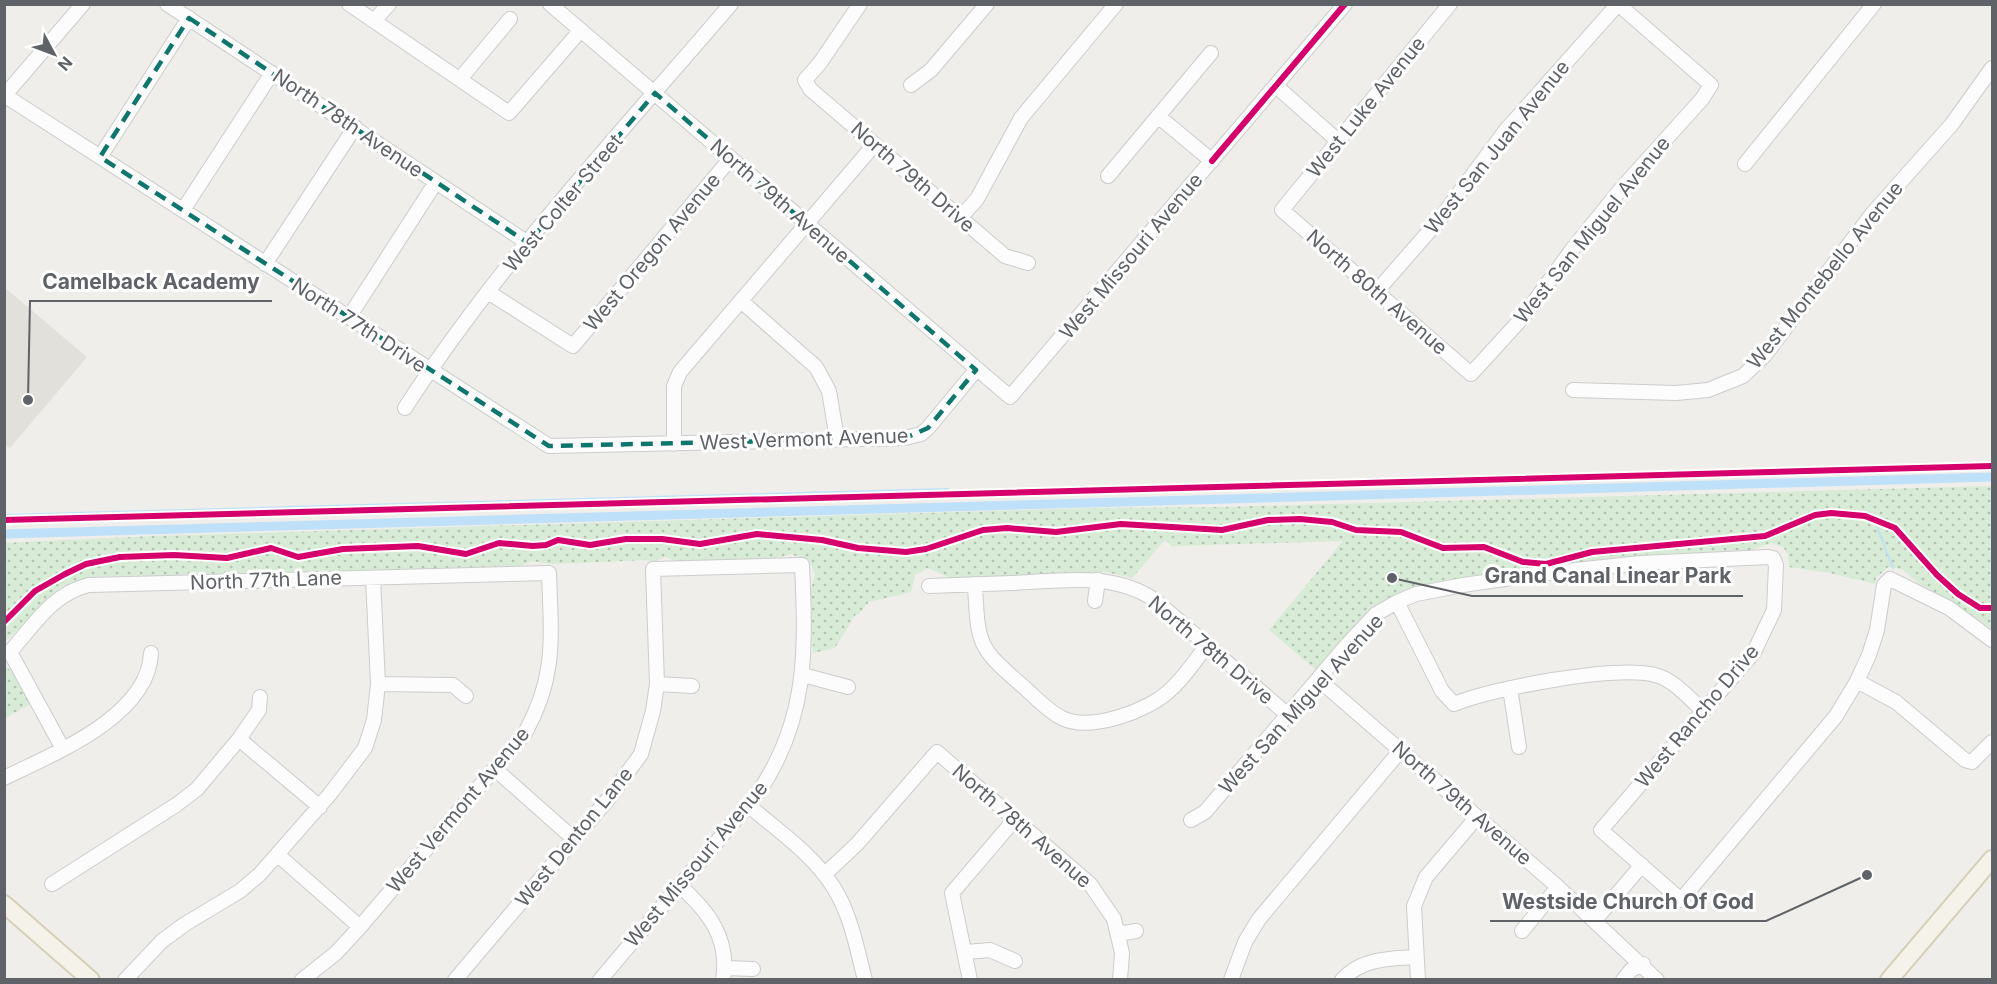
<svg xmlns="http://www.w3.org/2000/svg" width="1997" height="984" font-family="Inter,sans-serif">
  <defs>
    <pattern id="park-dots" width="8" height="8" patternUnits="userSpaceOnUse" patternTransform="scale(1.5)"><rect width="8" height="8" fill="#d8ebd6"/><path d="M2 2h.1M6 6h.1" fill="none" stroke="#b2c2b1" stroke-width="1.8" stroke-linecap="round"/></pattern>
  </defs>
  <rect width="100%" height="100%" fill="#efeeea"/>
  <!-- education -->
  <path fill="#e2e0da" d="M4 287 87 357 10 448 4 444Z"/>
  <!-- park -->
  <path fill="url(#park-dots)" d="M1992 486V629L1961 607 1918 583 1902 569 1888 567 1876 578 1875 584 1830 573 1789 567 1788 554 1783 547 1771 543 1752 550 1642 555 1546 566 1415 587C1371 601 1346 637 1316 670L1269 630 1343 541 1172 546 1165 540 1132 578 1106 572 951 578 928 568 915 575 911 592 869 602 858 615 856 614 835 648 813 653 811 590 815 574 810 562 791 554 772 559 679 562 665 557 650 563 648 560 551 564 532 561 520 566 88 577 60 588 21 628 5 641 4 543 153 536 1093 508 1221 507Z
    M4 665 16 675 31 704 5 718Z"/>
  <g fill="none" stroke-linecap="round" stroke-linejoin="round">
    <!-- stream -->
    <path stroke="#bfe0f9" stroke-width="2" d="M4 515 948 489
      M1876 524 1893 568"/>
    <!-- canal -->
    <path stroke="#bfe0f9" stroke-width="9" d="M4 534 1992 477"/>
    <defs>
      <path id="minor" d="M167 4 528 243
        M349 4 509 113 580 31
        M550 4 1010 397 1345 4
        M860 4 820 63 805 80 810 89 1005 256 1028 263
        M1450 4 1282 210 1471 374 1524 316 1571 251 1621 189 1702 99 1711 85 1618 4
        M374 21 389 4
        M460 79 510 19
        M911 85 931 70 987 4
        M1276 86 1338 141
        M4 95 549 446 905 438 921 434 928 428 976 370
        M5 95 83 4
        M1158 116 1212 161
        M100 157 189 18
        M1745 164 1874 4
        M1108 176 1211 53
        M183 210 272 73
        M960 218 977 199 1021 118 1116 4
        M265 264 355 127
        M1377 291 1439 220 1506 130 1618 4
        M488 292 573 346 731 158
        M741 301 816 367 829 391 837 439
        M349 317 436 182
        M1573 390 1676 393 1708 390 1743 376 1765 355 1872 214 1952 124 1992 68
        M405 408C498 264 619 135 731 4
        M674 444V386L680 372 874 145
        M975 584C978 648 978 647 1026 689 1037 699 1049 712 1062 718 1090 732 1148 711 1169 691 1184 678 1195 661 1207 645
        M929 586C957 585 985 584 1012 583 1062 581 1114 571 1156 601L1288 715
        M1095 601 1098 580
        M1397 602 1442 691 1454 704C1493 688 1616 665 1655 675 1673 679 1690 699 1703 711
        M803 675 848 687
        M1318 679 1558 887 1657 980
        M1857 681 1896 702 1965 760 1972 762 1992 742
        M378 684 453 685 466 696
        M657 684 692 686
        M1510 688 1519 747
        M239 739 320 807
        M63 749 10 652C34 625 53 593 89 585L549 573C551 636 557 676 525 733L360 927 336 953 302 980
        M495 769 574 839
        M4 778C53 754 149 716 151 653
        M748 805C778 831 813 854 834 888 851 915 857 949 865 980
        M1191 820 1205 812 1345 647 1376 614 1397 602 1416 594 1463 585 1547 573 1641 563 1768 557 1773 558 1776 565 1774 610 1754 652 1601 830 1681 900 1836 716 1857 681 1869 655 1877 630 1884 585 1890 579 1949 608 1992 640
        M278 855 360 927
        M825 874 857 844 937 752 1090 884 1114 919 1122 953 1120 980
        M52 884 176 805 197 789 239 739 259 710 260 697
        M679 885C708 911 730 938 723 980
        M1595 920 1642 865
        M1522 931 1558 887
        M1118 934 1136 931
        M966 952 990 950 1015 961
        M725 968 753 969
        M125 980 162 941 185 924 240 891 260 874 330 794 365 748 374 720 378 684 373 578
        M455 980 609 798 641 754 653 711 657 684 653 569 802 565C806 651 808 719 758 793L600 980
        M970 980 952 893 1015 819
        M1231 980 1245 942 1259 919 1401 750
        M1342 980C1362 958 1388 959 1416 957
        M1418 980 1414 906 1426 877 1477 817
        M1623 980 1631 970 1643 964"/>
      <path id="major" d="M4 904 91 980
        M1889 980 1992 859"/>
    </defs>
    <!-- minor casing -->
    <use href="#minor" stroke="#cbcccc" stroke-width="16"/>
    <!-- major casing -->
    <use href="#major" stroke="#d7ceb8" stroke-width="20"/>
    <!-- minor -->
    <use href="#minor" stroke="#fdfcfc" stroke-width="14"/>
    <!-- major -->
    <use href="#major" stroke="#f4f2e9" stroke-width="16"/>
    <defs>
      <path id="cycleway" d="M1212 161 1345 4
        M4 520 1992 466
        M4 622 35 591 65 574 86 564 120 557 174 555 227 558 271 548 298 557 343 549 418 546 466 554 499 543 533 546 546 545 558 540 590 545 626 539H662L700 544 757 534 822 540 858 548 906 552 926 549 983 530 1007 528 1056 532 1121 524 1222 530 1268 520 1300 519 1332 522 1356 530 1401 532 1443 548 1484 547 1523 562 1546 564 1592 552 1765 536 1815 515 1831 513 1865 516 1895 528 1937 575 1958 594 1980 608H1992"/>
    </defs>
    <!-- cycleway casing -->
    <use href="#cycleway" stroke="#fff" stroke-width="10"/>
    <!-- cycleway -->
    <use href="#cycleway" stroke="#d6006c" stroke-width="6"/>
  </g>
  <!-- marked area -->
  <path fill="none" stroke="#0f766e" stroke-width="4.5" stroke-dasharray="12 8" stroke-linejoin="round" d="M189 18 528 243 655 93 976 370 928 428 905 438 549 446 100 157Z"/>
  <g text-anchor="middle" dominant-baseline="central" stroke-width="6" stroke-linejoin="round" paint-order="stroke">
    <!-- street labels -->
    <g font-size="20" fill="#5f6368" stroke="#fff">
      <text transform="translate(1366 107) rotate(-51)">West Luke Avenue</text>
      <text transform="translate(348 123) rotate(34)">North 78th Avenue</text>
      <text transform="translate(1497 147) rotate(-51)">West San Juan Avenue</text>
      <text transform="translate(913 177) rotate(41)">North 79th Drive</text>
      <text transform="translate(780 201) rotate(41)">North 79th Avenue</text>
      <text transform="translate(563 203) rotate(-50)">West Colter Street</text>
      <text transform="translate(1592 230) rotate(-51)">West San Miguel Avenue</text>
      <text transform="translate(652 252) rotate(-50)">West Oregon Avenue</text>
      <text transform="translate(1131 256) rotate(-50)">West Missouri Avenue</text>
      <text transform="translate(1825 275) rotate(-51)">West Montebello Avenue</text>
      <text transform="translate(1377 292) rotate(41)">North 80th Avenue</text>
      <text transform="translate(359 325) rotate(33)">North 77th Drive</text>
      <text transform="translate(804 439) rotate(-2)">West Vermont Avenue</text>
      <text transform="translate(266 580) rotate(-2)">North 77th Lane</text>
      <text transform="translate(1211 650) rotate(40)">North 78th Drive</text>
      <text transform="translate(1301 704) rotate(-48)">West San Miguel Avenue</text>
      <text transform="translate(1697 716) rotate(-50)">West Rancho Drive</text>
      <text transform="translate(1462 803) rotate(41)">North 79th Avenue</text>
      <text transform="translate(458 810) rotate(-50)">West Vermont Avenue</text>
      <text transform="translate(1022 826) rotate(41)">North 78th Avenue</text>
      <text transform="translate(574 837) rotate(-51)">West Denton Lane</text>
      <text transform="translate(696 864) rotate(-50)">West Missouri Avenue</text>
    </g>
  </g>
  <!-- callouts -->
  <path fill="none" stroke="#5f6368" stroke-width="2" d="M28 400L30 301H272M1392 578L1472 596H1743M1867 875L1766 921H1490"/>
  <g fill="#5f6368" stroke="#fff" stroke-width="2">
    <circle cx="28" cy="400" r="6"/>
    <circle cx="1392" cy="578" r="6"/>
    <circle cx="1867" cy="875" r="6"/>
  </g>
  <g font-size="21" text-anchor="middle" font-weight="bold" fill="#5f6368" stroke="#fff" stroke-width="6" stroke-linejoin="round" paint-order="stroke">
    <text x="151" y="289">Camelback Academy</text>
    <text x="1608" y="583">Grand Canal Linear Park</text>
    <text x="1628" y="909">Westside Church Of God</text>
  </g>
  <!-- border -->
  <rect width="1997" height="984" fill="none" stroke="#5f6368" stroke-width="12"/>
  <!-- north arrow -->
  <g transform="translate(54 54) rotate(131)" stroke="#ffffff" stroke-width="4.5" paint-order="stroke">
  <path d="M0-4.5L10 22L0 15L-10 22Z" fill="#5f6368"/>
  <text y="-9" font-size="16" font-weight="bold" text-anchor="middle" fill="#5f6368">N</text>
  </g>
</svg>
